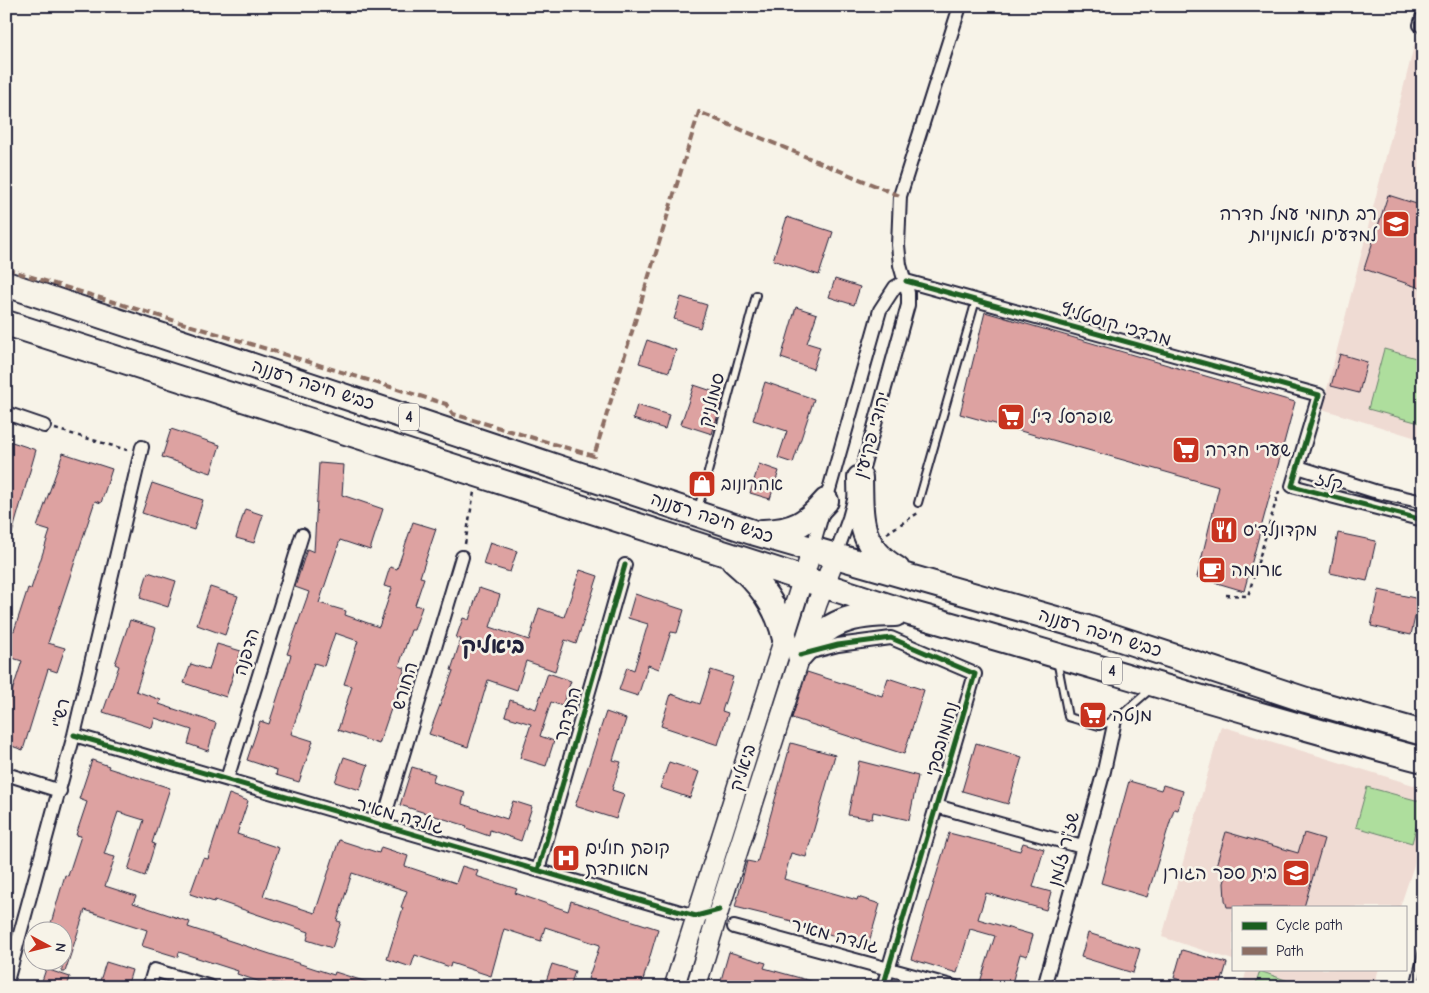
<svg xmlns="http://www.w3.org/2000/svg" width="1429" height="993" font-family="'Comic Neue','Playpen Sans Hebrew',sans-serif">
  <rect width="100%" height="100%" fill="#f7f3e8"/>
  <filter id="ink" filterUnits="userSpaceOnUse"><feTurbulence type="fractalNoise" baseFrequency=".02" numOctaves="2"/><feDisplacementMap in="SourceGraphic" scale="10" xChannelSelector="R" yChannelSelector="G"/><feConvolveMatrix kernelMatrix="1 2 1 2 8 2 1 2 1" color-interpolation-filters="sRGB"/></filter>
  <g filter="url(#ink)">
    <!-- built -->
    <path fill="#efdbd3" d="M1416 38 1423 40V440L1322 409Z
      M1221 726 1423 788V838L1400 907H1233V960L1162 937Z
      M1247 969H1379L1373 987H1242Z"/>
    <!-- green -->
    <path fill="#aede9d" stroke="#68806c" d="M1384 349 1423 360V424L1368 409Z
      M1367 787 1423 802 1412 843 1356 827Z
      M1260 971 1305 987H1255Z"/>
    <!-- building -->
    <path fill="#dda2a1" stroke="#22223b" d="M1388 195 1423 206V289L1364 269Z
      M787 217 833 232 819 275 773 260Z
      M835 279 860 287 854 305 829 297Z
      M681 297 707 305 700 328 674 319Z
      M796 307 817 314 807 343 820 347 813 369 781 358Z
      M985 312 1295 402 1244 591 1197 577 1219 487 960 414Z
      M647 340 676 350 669 372 639 363Z
      M1340 354 1367 362 1359 393 1331 386Z
      M765 382 814 399 793 463 778 458 787 431 753 420Z
      M694 385 724 395 712 434 681 424Z
      M637 405 669 415 665 429 633 419Z
      M171 429 220 445 211 473 162 457Z
      M6 440 36 450 9 544 6 543Z
      M63 453 112 469 101 503 95 501 48 643 65 648 57 672 48 669 23 750 6 744V710L22 661 6 656V641L10 630 14 631 28 588 31 589 50 531 37 527Z
      M319 463 344 465 342 495 383 509 370 550 340 540 319 603 346 611 345 615 379 627 392 588 384 586 390 567 397 569 413 522 436 529 420 577 424 578 415 605 422 607 414 630H411L399 666 405 668 379 744 338 730 352 686 344 684 358 641 335 633 324 666 314 663 291 734 313 741 299 782 276 775 277 770 247 760 260 721 269 724 291 655 287 654 309 592 295 587 307 549 314 552Z
      M759 464 779 471 770 499 750 493Z
      M152 483 203 500 194 530 142 513Z
      M245 509 263 515 254 543 236 538Z
      M1338 533 1376 541 1367 581 1330 573Z
      M490 542 517 551 510 572 483 564Z
      M580 570 598 576 576 644 565 640 555 671 526 661 517 690 488 680 468 747 429 734 453 671 451 670 461 639 456 638 463 618 469 620 479 588 500 595 490 627 529 640 539 608 564 617Z
      M148 572 176 581 168 607 140 598Z
      M210 587 238 596 225 635 197 625Z
      M1379 590 1419 599 1411 635 1371 626Z
      M635 594 684 610 677 633 671 632 659 669 648 665 638 696 619 690 627 667 634 670 648 624 628 618Z
      M130 620 156 628 136 691 161 700 159 704 216 723 208 751 188 744 192 730 155 718 152 728 103 712 119 666 115 664Z
      M217 644 241 651 226 697 184 683 191 664 209 670Z
      M711 670 733 677 722 711 728 713 718 745 661 726 671 694 700 704Z
      M807 672 882 696 888 678 924 690 904 754 792 718Z
      M548 673 571 681 562 706 551 702 540 736 554 741 546 766 520 758 531 724 505 716 510 700 536 709Z
      M606 712 626 719 613 760 621 762 612 790 624 794 616 819 575 806Z
      M791 743 835 755 806 857 791 853 784 879 857 900 858 897 880 904 868 946 792 923V921L735 907 747 861 757 863Z
      M976 743 1022 757 1008 804 962 791Z
      M344 757 368 765 360 790 335 782Z
      M92 760 109 766 108 768 170 788 152 843 155 844 145 876 128 870 144 820 118 812 104 854 115 857 105 886 136 896 133 903 190 922 188 927 334 975 335 972 373 984 372 987H289L273 982 272 986 237 974 238 971 179 952 178 957 142 946 147 930 85 910 65 972H62V930H49L65 875 68 876 81 836 76 835 87 802 79 799Z
      M859 761 918 776 909 820 873 812 872 819 848 815Z
      M669 762 699 772 690 798 660 788Z
      M412 767 435 774 432 782 465 792 462 804 507 819 513 801 532 807 521 841 490 830 489 836 466 828 467 826 400 805Z
      M1129 781 1161 790 1163 785 1183 791 1178 810 1174 809 1147 897 1101 883Z
      M229 794 248 801 237 834 279 848 263 896 315 913 339 840 379 853 381 847 408 856 405 866 456 883 462 866 478 871 476 876 517 889 515 893 568 911 571 901 658 929 641 987H611L588 979 600 945 545 927 541 941 504 929 491 976 451 963 450 967 415 955 411 967 387 959 403 908 401 907 407 891 352 873 337 921 341 922 332 948 307 940 309 932 215 900 214 902 190 894 203 858 208 859Z
      M1226 832 1298 853 1304 833 1324 839 1304 907H1227L1225 900 1224 883 1227 873 1215 869Z
      M949 833 1020 851 1023 843 1044 849 1033 887 1051 892 1046 910 986 893 978 919 1033 935 1027 956 1020 954 1011 987H997L980 982 995 936 970 929 957 973 911 959Z
      M1088 933 1140 949 1133 973 1081 957Z
      M1182 950 1227 963 1220 987H1204L1174 978Z
      M729 952 766 963 764 968 818 983V987H719Z
      M106 962 132 970 127 987H108L99 984Z
      M552 964 575 971 570 987H544Z
      M46 969 70 977 67 987H40Z"/>
    <g fill="none" stroke-linecap="round" stroke-linejoin="round">
      <defs>
        <path id="lane" d="M918 503 976 300
          M698 509 756 295
          M1057 660 1068 717 1099 726 1115 720 1151 689
          M1414 987 1423 950"/>
        <path id="street" d="M1420 25 1423 15
          M906 281 1319 395 1292 486 1423 520
          M6 413 44 426
          M1298 467 1374 491 1423 502
          M812 550 880 310 895 287 906 281
          M835 557 849 518 908 305V293L900 265 898 245 900 196 960 6
          M804 654 838 645 891 638 975 674 883 987
          M74 735 677 911 696 916 703 915
          M6 774 60 791
          M227 779 302 535
          M936 806 1082 847
          M382 825 462 557
          M538 870 625 565
          M734 927 955 987
          M6 985 74 735 142 447
          M149 987 154 970 211 987
          M1044 987 1104 771 1115 720"/>
        <path id="secondary" d="M674 987 812 550
          M696 987 719 910 817 604 835 557"/>
        <path id="highway" d="M6 284 752 532 1084 627 1306 700 1423 733
          M6 323 913 614C1084 662 1252 715 1423 760
          M860 478C861 518 858 546 897 569
          M763 532C794 531 806 524 826 501
          M734 561C759 582 778 606 785 639
          M800 655C828 621 851 614 895 614"/>
      </defs>
      <!-- lane casing -->
      <use href="#lane" stroke="#22223b" stroke-width="10"/>
      <!-- street casing -->
      <use href="#street" stroke="#22223b" stroke-width="16"/>
      <!-- secondary casing -->
      <use href="#secondary" stroke="#22223b" stroke-width="22"/>
      <!-- highway casing -->
      <use href="#highway" stroke="#22223b" stroke-width="28"/>
      <!-- path -->
      <path stroke="#22223b" stroke-width="2.5" stroke-dasharray="4 4" stroke-linecap="butt" d="M55 429 127 450
        M887 533 918 513
        M465 544 474 492
        M1226 595 1248 596 1279 491"/>
      <!-- lane -->
      <use href="#lane" stroke="#f7f3e8" stroke-width="6"/>
      <!-- street -->
      <use href="#street" stroke="#f7f3e8" stroke-width="12"/>
      <!-- secondary -->
      <use href="#secondary" stroke="#f7f3e8" stroke-width="19"/>
      <!-- highway -->
      <use href="#highway" stroke="#f7f3e8" stroke-width="24"/>
      <!-- quiet -->
      <path stroke="#8d6e63" stroke-width="4" stroke-dasharray="8 4" stroke-linecap="butt" d="M6 269 446 404 453 414 594 456 699 112 900 196"/>
      <defs>
        <path id="cycleway" d="M906 281 1319 395 1292 486 1423 520
          M800 655 838 645 891 638 975 674 883 987
          M74 735 677 911 696 916 719 910
          M538 870 625 565"/>
      </defs>
      <!-- cycleway casing -->
      <use href="#cycleway" stroke="#f7f3e8" stroke-width="8"/>
      <!-- cycleway -->
      <use href="#cycleway" stroke="#1b5e20" stroke-width="5"/>
    </g>
  </g>
  <!-- icons -->
  <defs>
    <symbol id="school-square" viewBox="-11 -11 22 22"><rect x="-9" y="-9" width="18" height="18" rx="4" fill="#c8321e" stroke="#f7f3e8"/><path d="M0-5L7-2L0 1L-7-2ZM-4 1L0 2.5L4 1V4Q0 6-4 4Z" fill="#fff"/></symbol>
    <symbol id="supermarket-square" viewBox="-11 -11 22 22"><rect x="-9" y="-9" width="18" height="18" rx="4" fill="#c8321e" stroke="#f7f3e8"/><path d="M-6-5.5h2.5l.6 2H6L4.5 2H-2.5L-4.4-4H-6ZM-1.5 3.2a1.3 1.3 0 1 0 .1 0ZM3 3.2a1.3 1.3 0 1 0 .1 0Z" fill="#fff"/></symbol>
    <symbol id="shop-square" viewBox="-11 -11 22 22"><rect x="-9" y="-9" width="18" height="18" rx="4" fill="#c8321e" stroke="#f7f3e8"/><path d="M-5-2.5h2.3a2.7 3.5 0 0 1 5.4 0H5L5.5 6h-11ZM-1.5-2.5h3a1.5 2.3 0 0 0-3 0Z" fill="#fff"/></symbol>
    <symbol id="restaurant-square" viewBox="-11 -11 22 22"><rect x="-9" y="-9" width="18" height="18" rx="4" fill="#c8321e" stroke="#f7f3e8"/><path d="M-5-6h1v4h1v-4h1v4h1v-4h1v5L-1.5 .5V6h-2V.5L-5-1ZM5-6V6H3V1.5H1.5Q1.5-4 5-6Z" fill="#fff"/></symbol>
    <symbol id="cafe-square" viewBox="-11 -11 22 22"><rect x="-9" y="-9" width="18" height="18" rx="4" fill="#c8321e" stroke="#f7f3e8"/><path d="M-5.5-4.5H6V0H3Q3 3.5 0 3.5H-2.5Q-5.5 3.5-5.5 0ZM3-3.2v2h1.7v-2ZM-6 4.5H4V6H-6Z" fill="#fff"/></symbol>
    <symbol id="hospital-square" viewBox="-11 -11 22 22"><rect x="-9" y="-9" width="18" height="18" rx="4" fill="#c8321e" stroke="#f7f3e8"/><path d="M-5-5h3v3.5h4V-5h3V5h-3V1.5h-4V5h-3Z" fill="#fff"/></symbol>
  </defs>
  <g fill-rule="evenodd">
    <use href="#school-square" x="1380" y="208" width="32" height="32"/>
    <use href="#supermarket-square" x="995" y="401" width="32" height="32"/>
    <use href="#supermarket-square" x="1170" y="434" width="32" height="32"/>
    <use href="#shop-square" x="686" y="468" width="32" height="32"/>
    <use href="#restaurant-square" x="1208" y="514" width="32" height="32"/>
    <use href="#cafe-square" x="1196" y="554" width="32" height="32"/>
    <use href="#supermarket-square" x="1077" y="699" width="32" height="32"/>
    <use href="#hospital-square" x="550" y="842" width="32" height="32"/>
    <use href="#school-square" x="1280" y="857" width="32" height="32"/>
  </g>
  <g text-anchor="middle" dominant-baseline="central" stroke-width="5" stroke-linejoin="round" paint-order="stroke">
    <!-- shield labels -->
    <g fill="#f7f3e8" stroke="#62616f" stroke-width="1">
      <rect x="399" y="403.5" width="20" height="27" rx="4"/>
      <rect x="1102" y="657.5" width="20" height="27" rx="4"/>
    </g>
    <g font-size="16" font-weight="bold" fill="#22223b">
      <text x="409" y="417">4</text>
      <text x="1112" y="671">4</text>
    </g>
    <!-- poi labels -->
    <g font-size="18" fill="#22223b" stroke="#f7f3e8" text-anchor="start">
      <text x="1377" y="214" text-anchor="end">רב תחומי עמל חדרה<tspan x="1377" dy="21">למדעים ולאמנויות</tspan></text>
      <text x="1030" y="417">שופרסל דיל</text>
      <text x="1205" y="450">שערי חדרה</text>
      <text x="721" y="484">אהרונוב</text>
      <text x="1243" y="530">מקדונלד'ס</text>
      <text x="1231" y="570">ארומה</text>
      <text x="1112" y="715">מנטה</text>
      <text x="585" y="848">קופת חולים<tspan x="585" dy="21">מאוחדת</tspan></text>
      <text x="1277" y="873" text-anchor="end">בית ספר הגורן</text>
    </g>
    <!-- street labels -->
    <g font-size="18" fill="#22223b" stroke="#f7f3e8">
      <text transform="translate(1116 325) rotate(16)">מרדכי קוסטליץ</text>
      <text transform="translate(313 385) rotate(18)">כביש חיפה רעננה</text>
      <text transform="translate(712 400) rotate(-75)">סמולניק</text>
      <text transform="translate(872 435) rotate(-74)">יהודי פקיעין</text>
      <text transform="translate(1329 482) rotate(15)">קלז</text>
      <text transform="translate(712 518) rotate(18)">כביש חיפה רעננה</text>
      <text transform="translate(1100 633) rotate(17)">כביש חיפה רעננה</text>
      <text transform="translate(247 652) rotate(-73)">הדפנה</text>
      <text transform="translate(405 686) rotate(-73)">החורש</text>
      <text transform="translate(61 713) rotate(-77)">רש"י</text>
      <text transform="translate(568 714) rotate(-74)">התדהר</text>
      <text transform="translate(942 739) rotate(-74)">נחומובסקי</text>
      <text transform="translate(743 768) rotate(-72)">ביאליק</text>
      <text transform="translate(400 816) rotate(16)">גולדה מאיר</text>
      <text transform="translate(1064 849) rotate(-75)">שז"ר זלמן</text>
      <text transform="translate(835 936) rotate(15)">גולדה מאיר</text>
    </g>
    <!-- district labels -->
    <g font-size="22" font-weight="bold" fill="#22223b" stroke="#f7f3e8">
      <text x="493" y="646">ביאליק</text>
    </g>
  </g>
  <!-- margin -->
  <rect width="1429" height="993" fill="none" stroke="#f7f3e8" stroke-width="25"/>
  <rect x="12" y="12" width="1404" height="968" fill="none" stroke="#22223b" stroke-width="2" filter="url(#ink)"/>
  <!-- legend -->
  <rect x="1232" y="906" width="175" height="65" fill="#f7f3e8" stroke="#a29fa3"/>
  <rect x="1242" y="922" width="25" height="8" fill="#1b5e20" stroke="#a29fa3"/>
  <text x="1276" y="930" font-size="15" fill="#22223b">Cycle path</text>
  <rect x="1242" y="947" width="25" height="8" fill="#8d6e63" stroke="#a29fa3"/>
  <text x="1276" y="956" font-size="15" fill="#22223b">Path</text>
  <!-- north arrow -->
  <g transform="translate(48 946) rotate(97)"><circle r="24" fill="#f7f3e8" stroke="#a29fa3"/>
  <path d="M0-4L9 19L0 12L-9 19Z" fill="#c8321e"/>
  <text y="-8" font-size="14" font-weight="bold" text-anchor="middle" fill="#22223b">N</text>
  </g>
</svg>
